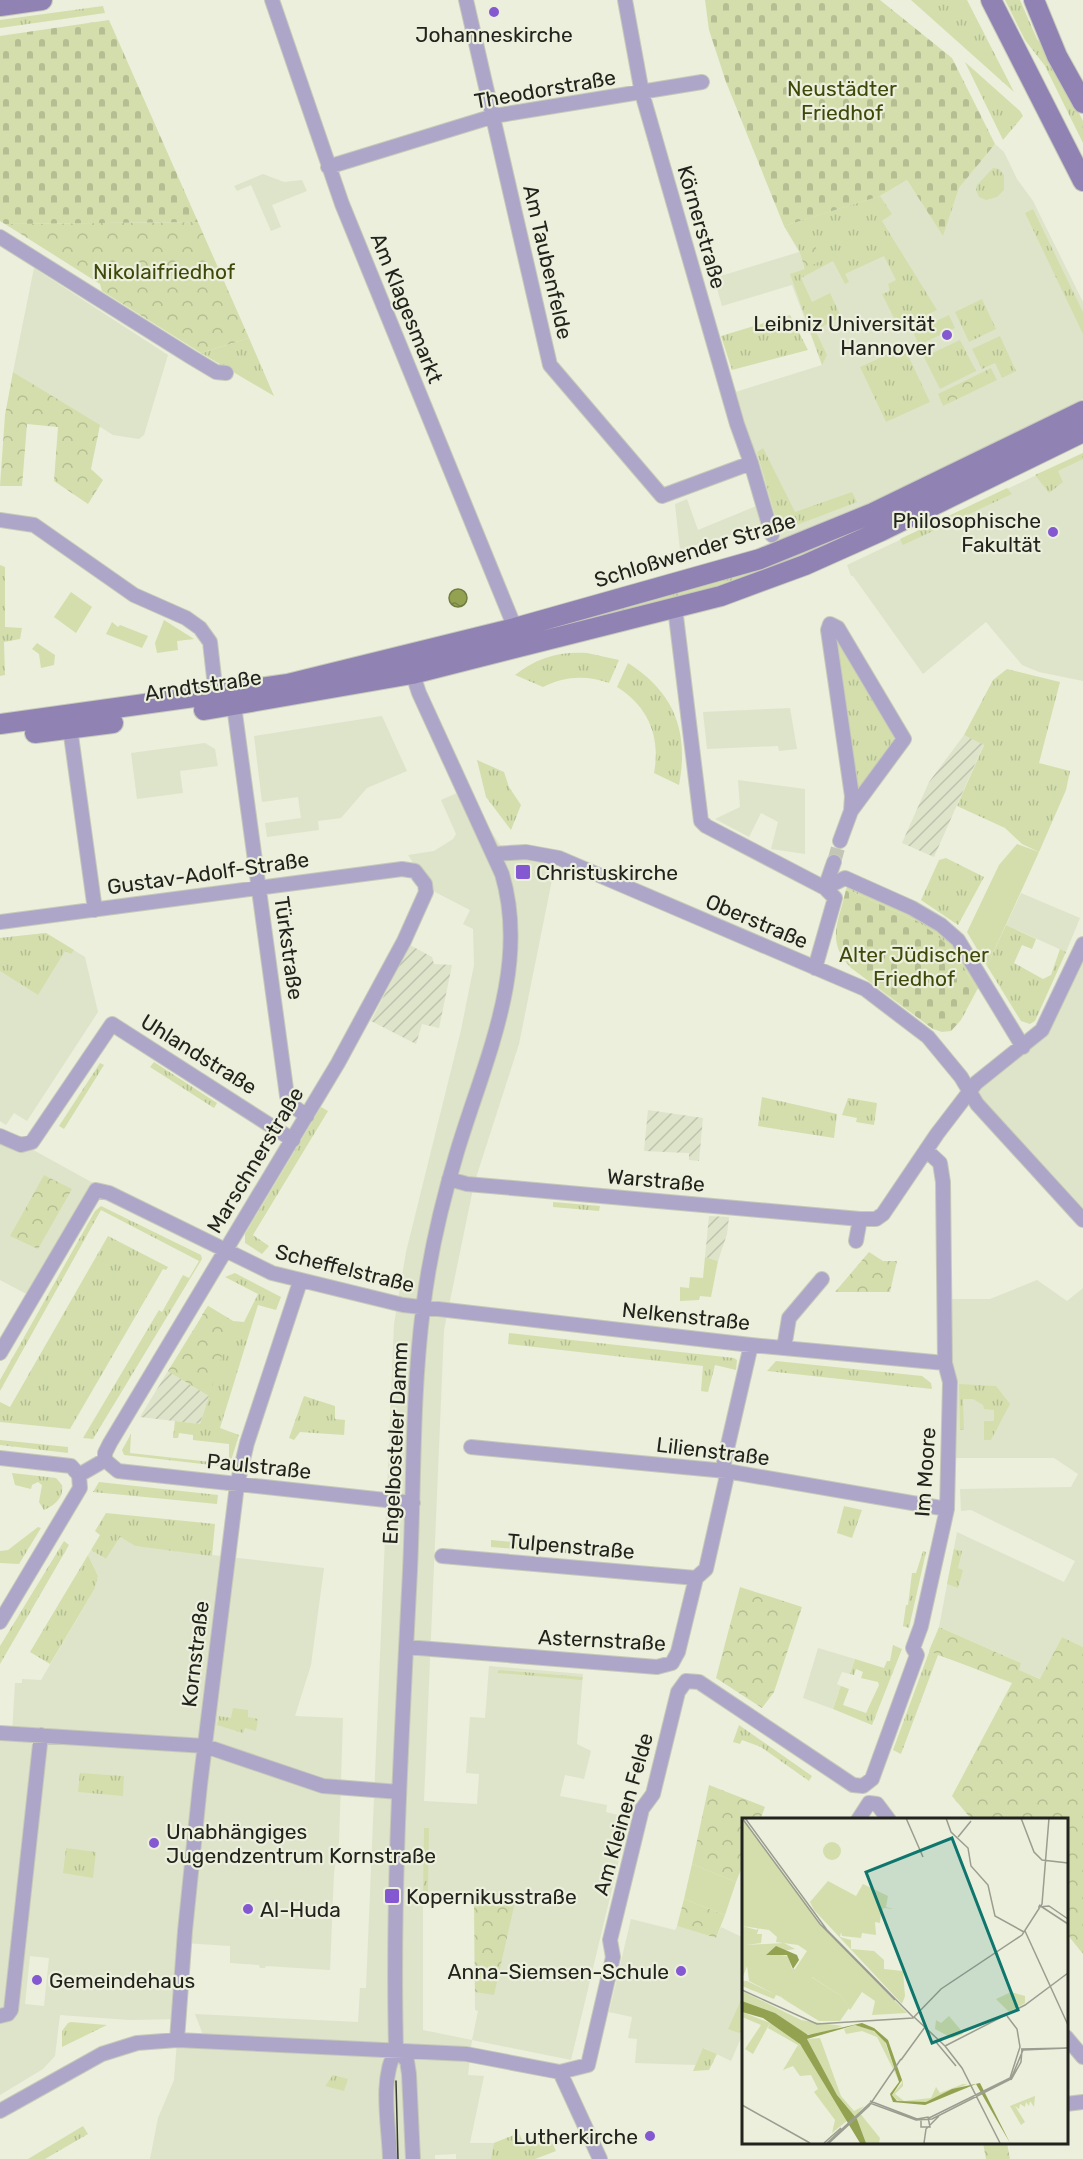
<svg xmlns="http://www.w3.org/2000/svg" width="1083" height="2159" font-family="Rubik,sans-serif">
  <defs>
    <pattern id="industrial-furrows" width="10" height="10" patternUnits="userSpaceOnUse" patternTransform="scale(1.5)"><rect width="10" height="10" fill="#dee4ca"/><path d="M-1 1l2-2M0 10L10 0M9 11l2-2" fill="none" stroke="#bec3ad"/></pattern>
    <pattern id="grass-tufts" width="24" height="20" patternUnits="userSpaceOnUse" patternTransform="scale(1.5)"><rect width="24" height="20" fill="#d3deac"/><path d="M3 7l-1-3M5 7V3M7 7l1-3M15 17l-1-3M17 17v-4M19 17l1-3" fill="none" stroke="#b5be93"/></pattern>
    <pattern id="forest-crowns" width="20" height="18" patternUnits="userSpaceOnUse" patternTransform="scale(1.5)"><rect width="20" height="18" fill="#d3deac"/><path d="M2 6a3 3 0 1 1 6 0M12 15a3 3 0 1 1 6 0" fill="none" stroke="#b5be93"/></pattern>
    <pattern id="cemetery-stones" width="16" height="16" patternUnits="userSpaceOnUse" patternTransform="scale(1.5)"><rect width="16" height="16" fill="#d3deac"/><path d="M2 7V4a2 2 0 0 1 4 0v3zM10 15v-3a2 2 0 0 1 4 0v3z" fill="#b5be93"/></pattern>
    <pattern id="water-ripples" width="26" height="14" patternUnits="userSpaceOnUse" patternTransform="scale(1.5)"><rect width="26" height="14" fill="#93a251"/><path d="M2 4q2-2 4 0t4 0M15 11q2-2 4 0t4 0" fill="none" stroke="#788442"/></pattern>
  </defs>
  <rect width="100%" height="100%" fill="#ebefdc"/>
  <!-- built -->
  <path fill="#dee4ca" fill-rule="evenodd" d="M995 144 1004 152 1017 179 1033 201 1083 302V399L886 497 774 544 729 394 822 365 792 285 722 306 714 278 799 252 784 226 880 196 907 180 943 235 959 188Z
    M263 174 284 182 302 180 307 191 272 205 281 227 271 231 251 185 237 191 234 186Z
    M34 268 168 355 144 435 139 439 113 435 13 372Z
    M1083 453V681L1039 672 1022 665 986 622 923 674 853 576H851L847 565Z
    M687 499 698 530 761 504 767 524 680 550 675 504Z
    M790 708 797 749 779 751 778 746 707 749 703 712Z
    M382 716 407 771 367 788 341 818 318 821 319 830 267 837 265 823 301 818 298 797 262 802 254 736Z
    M205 743 215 749 218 766 180 771 183 793 137 799 131 753Z
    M738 780 805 789V854L771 849 778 822 761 813 749 837 715 819 740 807Z
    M464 790 500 845 559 867 554 870 519 1044 474 1184 444 1330 424 1801 477 1804 479 1774 466 1773 470 1717 485 1718 489 1666 583 1674 577 1744 591 1751 584 1779 565 1775 560 1796 607 1805 606 1812 629 1818 571 2060 472 2040 468 2075 484 2076 470 2143H494L515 2135 525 2159H456V2154L435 2155V2159H150L158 2118 174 2080 177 2040H205L195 2014 358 2022 360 1988H366L394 1324 406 1252 461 1030 474 965 473 929 463 924 470 910 431 890 408 855 434 851 453 839 456 834 441 800ZM423 1893H474L475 2010 478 2011 472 2040 423 2030Z
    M1021 893 1080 918 1066 952 1006 925Z
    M46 933 85 957 98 1012 27 1121 14 1113 6 1125 0 1121V938Z
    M1083 944V1220L977 1104 976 1083 1039 1034Z
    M0 1136 26 1146 95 1184 32 1297 0 1280Z
    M1037 1280 1067 1301 1083 1288V1647L1062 1637 1041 1679 1018 1670 1021 1663 939 1627 957 1532 1064 1582 1075 1561 971 1510 961 1511 960 1489 1071 1487 1078 1474 1054 1458H950L943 1299H990Z
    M120 1537 135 1546 324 1568 311 1665 295 1716 343 1718 339 1842 334 1873 330 1970 266 1966 265 1968H260L259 1965 230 1963V1946L184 1943 178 2019 130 2020 60 2015 55 2056 43 2069 0 2095V1733H12L15 1683H22V1679L41 1680 95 1588 98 1576 88 1555 91 1550 106 1559ZM30 1956 49 1958 44 2006 25 2004Z
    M818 1648 855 1659 850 1674 842 1672 837 1684 841 1686 833 1709 803 1698Z
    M631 1919 675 1930 677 1926 716 1938 721 1927 744 1938V2031L731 2061 704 2048 696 2065 635 2063 637 2039 628 2038 632 2017 609 2012Z"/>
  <!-- industrial -->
  <path fill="url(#industrial-furrows)" d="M964 735 984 744 934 857 902 843 929 782Z
    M410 945 432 957 434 964 452 965 439 1028 422 1024 416 1044 371 1021Z
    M648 1110 703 1118 699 1161 689 1160V1153L644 1151Z
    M709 1216 729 1217 727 1234 718 1261 705 1257Z
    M168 1371 209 1396 200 1424 140 1417Z"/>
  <!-- grass -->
  <path fill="url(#grass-tufts)" d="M911 0H967L1014 92Z
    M1005 0H1020L1037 39 1048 53 1083 121V143L1045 66 1025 40Z
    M103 6 105 13 0 28V20Z
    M965 62 1020 111 1023 116 1003 140Z
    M993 168 999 169 1004 175V190L997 197 986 200 979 197 976 190 977 185Z
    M880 196 892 214 882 221 937 310 899 328 882 294 890 291 888 284 896 280 884 256 845 274 849 282 845 284 833 261 801 278 812 302 830 293 841 317 815 330 827 355 822 365 790 274 805 269 800 252 784 226Z
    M1033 209 1083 312V334L1025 213Z
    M982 299 996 329 969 342 955 312Z
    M790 315 808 350 732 370 721 336Z
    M949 315 955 328 919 345 913 332Z
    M1000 336 1016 371 1002 378 995 363 982 369 972 349Z
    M249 338 274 396 201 353Z
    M960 340 976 371 940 389 924 357Z
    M904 347 930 402 886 422 860 367Z
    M763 448 795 512 852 492 857 502 789 528 782 529 777 522 757 452Z
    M1083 453V459L1058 471 1063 482 1049 493 1035 475Z
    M1007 488 1012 494 903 545 900 539Z
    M891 513 893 515 826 549 704 593 445 656 507 640Z
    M0 565 5 567V627L22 628 20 639 4 642 5 675 0 676Z
    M830 624 904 739 851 811Z
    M587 653 619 660 609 683C586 675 565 676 543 687L515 675C536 658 560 651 587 653Z
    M628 663C675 693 689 732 679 785L654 773C661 737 648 706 617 687Z
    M1007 669 1060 682 1039 763 1070 771 1066 790 1039 852 1022 844 1005 828 957 806 984 745 964 735 993 680Z
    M477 760 504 772 509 787 521 805 511 830 486 797Z
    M946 858 984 877 958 925 921 900 939 860Z
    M848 886C884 902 933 917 958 951 966 962 972 975 979 987L977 990 954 951 917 921 846 889Z
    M1006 925 1036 939 1032 949 1022 945 1014 963 1043 979 1051 975 1060 949 1066 952 1035 1021 1030 1024 1021 1021 987 966Z
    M46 933 74 950 71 954 65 951 38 995 0 971V938Z
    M154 1062 217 1103 214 1108 150 1067Z
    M100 1063 104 1065 64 1129 59 1126Z
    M762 1097 837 1114 834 1138 758 1126Z
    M848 1098 877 1103 874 1125 856 1122 857 1118 842 1115Z
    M321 1107 328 1111 253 1235 269 1246 262 1254 245 1243V1234Z
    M553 1202 600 1206 599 1211 553 1207Z
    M101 1206 201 1255 202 1259 93 1439 83 1438 159 1310 162 1312 183 1275 189 1278 199 1261 101 1210 0 1391V1380L95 1211Z
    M108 1236 168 1267 166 1270 163 1269 70 1429 0 1422V1402L10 1407Z
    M235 1273 281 1297 276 1310 258 1305 220 1428 239 1435 229 1467 124 1455 122 1450 131 1434 130 1453 229 1464V1444L193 1440V1435L179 1433 178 1438H173L175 1421 200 1424 209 1396 168 1371 206 1318 202 1315 208 1306 233 1321 244 1322 258 1294 225 1277Z
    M509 1333 734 1358 737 1360 736 1370 715 1365 708 1392 701 1391 703 1366 508 1344Z
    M776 1361 922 1376 931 1383 932 1389 767 1371Z
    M959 1384 996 1386 1010 1404 991 1440H984V1421H994V1410L984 1409 983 1405 973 1399H963L964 1430H960Z
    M304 1396 335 1406V1419L345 1420 344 1435 300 1432 294 1440 289 1438Z
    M0 1440 68 1447V1453L0 1445Z
    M12 1473 56 1478 62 1485C64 1498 55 1505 44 1510L39 1502 42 1485 38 1482 32 1485 31 1489 15 1485Z
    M99 1482 218 1495 217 1504 93 1492Z
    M844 1506 862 1510 852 1538 837 1533Z
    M106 1513 215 1524 212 1556 135 1546 120 1537 106 1559 91 1550 100 1535 95 1531Z
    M38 1527 41 1528 19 1564 0 1563V1551L8 1550Z
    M491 1540 603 1550 602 1556 491 1547Z
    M64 1541 69 1545 0 1664V1646Z
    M954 1549 962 1551 958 1568 963 1570 958 1588 947 1584Z
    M923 1551 926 1552 909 1628 903 1626 906 1605H908L912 1573H916Z
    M88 1555 98 1576 95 1588 50 1664 30 1652Z
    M932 1644 964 1664 938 1655 901 1754 893 1750Z
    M893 1645 902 1649 872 1725 833 1709 841 1686 849 1689 843 1705 866 1713 879 1685 878 1682 861 1678 863 1672 856 1669 854 1675 850 1674 855 1659 884 1668 887 1661H890Z
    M499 1670 583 1677 582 1680 498 1673Z
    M233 1708 248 1710V1717L258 1719 256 1731 245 1728 243 1733 217 1725 219 1716 231 1718Z
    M739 1725 812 1776 809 1781 761 1747 742 1740 740 1744 733 1742Z
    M80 1773 124 1776 123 1796 78 1792Z
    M424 1828H429L428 1893H423Z
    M66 1848 96 1852 93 1878 63 1873Z
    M744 1993V2031L739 2033 728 2029Z
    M68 2023 71 2022 107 2025 62 2047V2031Z
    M703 2048 717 2054 709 2070 693 2071Z
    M333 2075 348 2079 344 2091 325 2086Z
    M83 2126 88 2134 45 2159H28Z
    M519 2133 523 2142 548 2134 556 2151 535 2159H491L494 2143Z"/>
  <!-- forest -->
  <path fill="url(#forest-crowns)" d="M198 222 249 338 201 353 102 291 100 284 5 224Z
    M815 244 820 261 805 269 800 252Z
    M991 368 997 380 943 406 938 394Z
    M13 372 100 425 91 469 103 480 88 504 54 481 58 427 27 424 22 486H0L5 415Z
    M44 1175 72 1189 38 1249 10 1236Z
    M869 1252 883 1261H897L890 1292H835Z
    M208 1306 233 1321 209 1396 168 1371Z
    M740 1587 802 1607 774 1692 762 1708 716 1678Z
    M939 1627 1021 1663 1019 1670 1040 1679 1062 1637 1083 1647V1954L1067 1934 1066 1820H972L952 1796 1012 1683 929 1651Z
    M709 1785 765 1807 760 1820H744V1862L736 1882 692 1864Z
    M474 1893H517L494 1995 475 1992Z
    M684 1899 725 1915 716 1938 677 1926Z
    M983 2143H1007L1010 2159H986Z"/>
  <!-- cemetery -->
  <path fill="url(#cemetery-stones)" d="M705 0H880L952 58 995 144 959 188 943 236 907 180 880 196 784 226 726 82 709 30Z
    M109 20 198 222 5 224 0 221V36Z
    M846 889 917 921 935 934 954 951 977 990 961 1020 951 1031 942 1032 933 1029 851 968C825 940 839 923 846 889Z"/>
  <!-- garden -->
  <path fill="#d3deac" d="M71 592 92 607 76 633 54 617Z
    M164 620 194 639 177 641 178 650 157 653 155 643Z
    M112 622 118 627 120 625 148 636 142 648 106 634Z
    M37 643 55 655 54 665 41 668 39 654 32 649Z
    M1017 844 1039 852 987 966 967 932 999 865Z
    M705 1257 718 1261 711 1297 700 1296 699 1300 680 1301V1287L689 1288 690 1277 703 1278Z
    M692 1864 736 1882 725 1915 684 1899Z"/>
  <!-- water -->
  <path fill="url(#water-ripples)" stroke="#717c41" stroke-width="1.5" d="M449 598a9 9 0 1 1 18 0a9 9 0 1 1-18 0Z"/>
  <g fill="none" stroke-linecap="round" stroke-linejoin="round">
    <!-- street-tunnel -->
    <path stroke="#c3c6b6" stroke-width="14" stroke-dasharray="14 7" stroke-linecap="butt" d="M834 862 840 841"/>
    <defs>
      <path id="street" d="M272 0 342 204 515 628
        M466 0 550 365 662 496 751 463
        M625 0 642 93 737 424 751 463 772 535
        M328 167 494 116 702 82
        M0 237 191 357 216 372 226 373
        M0 520 34 525 134 595 186 618 200 628 210 642 216 695
        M675 608 701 821 706 826 825 888 835 898 815 968
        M234 706 287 1096 290 1104 307 1116
        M70 728 95 910
        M840 841 851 811 852 796 828 630 830 624 838 628 904 739 851 811
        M494 854 526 852 559 858 865 989 928 1037 961 1077 977 1104 1083 1220
        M825 888 845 878 912 908 941 925 958 940 1023 1047
        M825 888 834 862
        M0 922 402 869 415 871 425 884 426 892 404 941 338 1063 110 1443 105 1453V1460
        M0 1136 21 1145 32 1142 112 1024 293 1140
        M449 1179 467 1184 860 1219
        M856 1241 860 1219H876L883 1214 937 1134 976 1083 1042 1030 1083 944
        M784 1348 789 1318 822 1279
        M0 1353 96 1190 109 1193 272 1273 403 1305 751 1345 945 1363
        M471 1447 726 1471 947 1509
        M0 1458 71 1466 79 1475
        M105 1460 118 1471 413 1503
        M79 1475 105 1460
        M442 1556 696 1578
        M0 1622 80 1488 79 1475
        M406 1647 657 1667 672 1663
        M672 1663 678 1652 696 1578 706 1569 726 1480 724 1462 751 1345
        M686 1681 699 1682 853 1785 863 1786 872 1779 917 1655 913 1648 921 1626 947 1509 950 1382 945 1363 943 1182 940 1163 926 1150
        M0 1733 205 1746 323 1786 399 1792
        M858 1820 869 1803 877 1804 889 1820
        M0 2016 8 2014 11 2010 41 1735
        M1066 2037 1083 2057
        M177 2040 185 1931 200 1785 237 1485 247 1443 300 1282
        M396 2049 407 2061 409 2074 413 2159
        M560 2072 600 2159
        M1066 2104 1083 2102
        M0 2111 102 2054 137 2043 177 2040 466 2054 560 2072 588 2065 613 1957 610 1940 642 1809 653 1794 678 1692 686 1681
        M390 2159C389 2124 379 2081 396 2049 392 1890 402 1730 410 1571 414 1484 412 1396 423 1309 429 1257 442 1202 457 1152 484 1062 530 968 502 874L419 693 410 666"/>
      <path id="secondary" d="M991 0 1083 181
        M1034 0 1057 56 1083 103
        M0 6 42 0
        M204 710 412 674 721 596 805 565 881 531 1083 432
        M0 724 288 684 515 628 760 559 873 513 1083 411
        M35 733 113 723"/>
    </defs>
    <!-- street casing -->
    <use href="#street" stroke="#c7cab9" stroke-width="16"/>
    <!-- secondary casing -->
    <use href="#secondary" stroke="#c7cab9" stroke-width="22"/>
    <!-- street -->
    <use href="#street" stroke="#aea6c8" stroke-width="14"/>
    <!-- secondary -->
    <use href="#secondary" stroke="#9083b4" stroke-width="20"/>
    <!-- tram -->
    <path stroke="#383b32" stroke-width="1.5" d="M396 2081 398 2159"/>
  </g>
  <!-- markers -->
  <g fill="#8358d1" stroke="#ebefdc" stroke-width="2">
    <circle cx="494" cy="12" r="6"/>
    <circle cx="947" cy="335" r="6"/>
    <circle cx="1053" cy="532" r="6"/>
    <rect x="515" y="864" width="16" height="16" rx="3"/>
    <circle cx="154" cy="1843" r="6"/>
    <rect x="384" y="1888" width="16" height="16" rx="3"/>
    <circle cx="248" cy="1909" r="6"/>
    <circle cx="681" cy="1971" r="6"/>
    <circle cx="37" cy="1980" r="6"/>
    <circle cx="650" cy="2136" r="6"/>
  </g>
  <g text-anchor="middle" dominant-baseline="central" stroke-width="4.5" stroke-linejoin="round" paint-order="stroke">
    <!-- poi labels -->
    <g font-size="21" fill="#21231c" stroke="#ebefdc" text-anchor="start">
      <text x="494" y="34" text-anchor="middle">Johanneskirche</text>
      <text x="935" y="323" text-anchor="end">Leibniz Universität<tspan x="935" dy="24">Hannover</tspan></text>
      <text x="1041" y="520" text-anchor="end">Philosophische<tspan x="1041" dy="24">Fakultät</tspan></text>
      <text x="536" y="872">Christuskirche</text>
      <text x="166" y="1831">Unabhängiges<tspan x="166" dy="24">Jugendzentrum Kornstraße</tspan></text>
      <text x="406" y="1896">Kopernikusstraße</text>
      <text x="260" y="1909">Al-Huda</text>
      <text x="669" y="1971" text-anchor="end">Anna-Siemsen-Schule</text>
      <text x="49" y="1980">Gemeindehaus</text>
      <text x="638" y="2136" text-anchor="end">Lutherkirche</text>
    </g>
    <!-- park labels -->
    <g font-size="21" fill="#3e4809" stroke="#ebefdc">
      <text x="842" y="88">Neustädter<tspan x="842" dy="24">Friedhof</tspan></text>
      <text x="164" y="271">Nikolaifriedhof</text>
      <text x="914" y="954">Alter Jüdischer<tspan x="914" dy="24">Friedhof</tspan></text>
    </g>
    <!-- street labels -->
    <g font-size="21" fill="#21231c" stroke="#ebefdc">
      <text transform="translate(545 89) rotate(-10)">Theodorstraße</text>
      <text transform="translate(702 227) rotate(74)">Körnerstraße</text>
      <text transform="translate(548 262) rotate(77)">Am Taubenfelde</text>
      <text transform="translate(407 308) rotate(68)">Am Klagesmarkt</text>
      <text transform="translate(695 550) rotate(-17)">Schloßwender Straße</text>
      <text transform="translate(203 685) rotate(-8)">Arndtstraße</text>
      <text transform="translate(208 873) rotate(-8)">Gustav-Adolf-Straße</text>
      <text transform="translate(757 921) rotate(23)">Oberstraße</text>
      <text transform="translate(289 948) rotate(82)">Türkstraße</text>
      <text transform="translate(199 1054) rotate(32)">Uhlandstraße</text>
      <text transform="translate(255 1160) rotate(-59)">Marschnerstraße</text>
      <text transform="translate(656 1180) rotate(5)">Warstraße</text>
      <text transform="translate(345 1268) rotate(14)">Scheffelstraße</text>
      <text transform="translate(686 1316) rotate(6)">Nelkenstraße</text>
      <text transform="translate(395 1443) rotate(-87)">Engelbosteler Damm</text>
      <text transform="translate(713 1451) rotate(7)">Lilienstraße</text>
      <text transform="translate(259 1466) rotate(6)">Paulstraße</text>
      <text transform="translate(925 1472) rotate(-86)">Im Moore</text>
      <text transform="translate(571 1546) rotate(5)">Tulpenstraße</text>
      <text transform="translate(602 1640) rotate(3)">Asternstraße</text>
      <text transform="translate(195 1654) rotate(-83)">Kornstraße</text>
      <text transform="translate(623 1814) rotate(-74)">Am Kleinen Felde</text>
    </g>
  </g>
  <!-- overview -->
  <g transform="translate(742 1818)">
    <rect width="326" height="326" fill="#ebefdc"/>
    <path d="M81 33a9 9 0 1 1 18 0a9 9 0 1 1-18 0ZM28 205 51 218 68 239 64 242 56 227 26 210ZM155 250 161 264V268L153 276 162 283 189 280 194 269 198 275 221 266H225L185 284H157L150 277 160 265Z" fill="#d3deac"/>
    <path d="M0 0 80 109 165 195 130 197 133 183 120 174 108 192 99 178 70 159 50 161 49 172 43 182 39 179 47 151H53L65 133 56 127 34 124 35 119 27 112 0 108ZM86 63 114 78 121 66 146 78 144 89 152 91 142 90 139 94 138 105 133 104 134 117 120 115 119 120 100 118 99 114 98 119 109 122V131L132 133 142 142V151L161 153 163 178 160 186 72 92 68 84ZM0 173 59 202 100 208 79 217 64 216 33 195 0 183ZM0 194 28 205 11 236 3 231 19 207 0 199ZM113 207 130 212 143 224 156 261 135 219 120 213 104 216 102 211ZM78 220 99 278 112 293 122 288 117 294 138 320 137 325H124L115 301 95 277 65 221ZM56 227 64 241 68 239 106 302 90 315 93 302 72 274 76 271 69 257 58 258 51 248 41 252Z" fill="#d3deac"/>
    <path d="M269 174 283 178V185L267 194 254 181ZM207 198 218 211 221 216 210 220 193 211 194 202 199 205Z" fill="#d3deac"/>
    <path d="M0 108 15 112 17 109 15 116H20L19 125 4 127 42 125 53 131 25 135 46 138 50 151 39 179 34 177 32 181 0 168V163H5L32 176 7 163 5 148 0 161ZM57 151 99 178 107 190 98 203H77L43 182 53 153ZM293 278 292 289 288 283 287 288 284 284 283 289 278 286 277 291 273 288 283 304 279 307 268 288Z" fill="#d3deac"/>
    <path d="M34 128 55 137 57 142 51 151 45 137H24ZM0 183 33 195 66 217 120 205 132 210 146 222 160 262 150 277 155 283 184 284 210 271 238 265 268 325 234 266 183 287 151 284 148 276 157 264 144 225 132 213 113 207 65 221 95 277 115 301 124 325H118L58 226 21 200 0 194Z" fill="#93a251"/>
    <path fill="none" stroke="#9a9d8f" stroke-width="1.5" d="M0 0 78 106 153 182M3 0 85 112 171 199M164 0 181 39M204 0 209 14 226 30 229 48 246 67 253 98 282 114M279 0 292 34 300 42 326 45M216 19 229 3M297 87 326 106M296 89 307 88 326 101M283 113 326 207M0 172 75 206 171 200 199 171 280 117 300 86 307 0M172 199 203 228 220 250 258 325M194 224 214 248M203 228 283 187 326 155M279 231 326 230M159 242 183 209M269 262 279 244 280 231M128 283 175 301 186 299 188 309H179V301M0 287 68 325M187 300 268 260 278 229 275 211 265 198M82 325 99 310M85 325 128 285 174 302 190 301 269 261 281 232 326 230M87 325 127 288 159 241M182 325 184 311 197 298"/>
    <path fill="#0f766e" fill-opacity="0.15" stroke="#0f766e" stroke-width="3" d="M210 20 276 192 190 225 124 54Z"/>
    <rect width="326" height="326" fill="none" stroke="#21231c" stroke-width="3"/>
  </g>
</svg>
